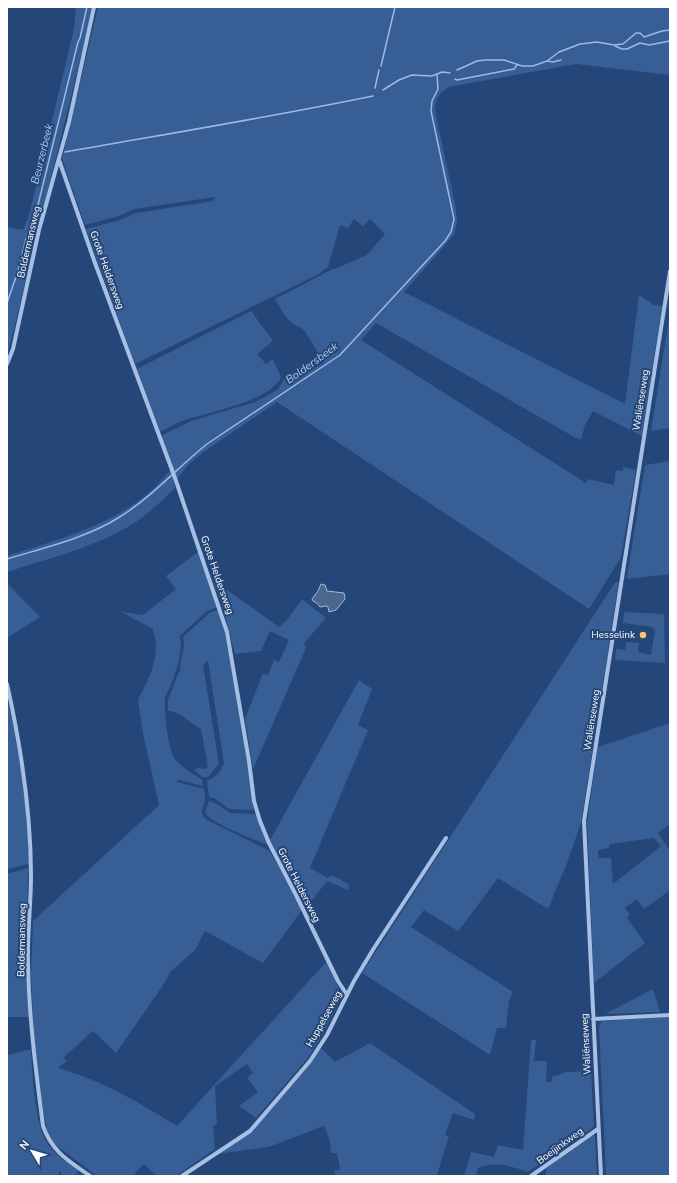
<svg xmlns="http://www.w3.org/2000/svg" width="677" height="1183" font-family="'Nunito Sans',sans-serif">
  <rect width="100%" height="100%" fill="#244678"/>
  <!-- green -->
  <path fill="#375f95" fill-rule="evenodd" d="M76 7H93L7 357V227L23 230 29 215 69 50 74 28Z
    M98 7H670V75L576 64 449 87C439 92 435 99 435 111L456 209 457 223 454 234 447 243 404 292 625 404 639 295 654 305 662 306 642 436 593 411 585 425 581 439 576 438 376 323 361 340 586 483 588 479 614 485 616 470 623 471V467L636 470 621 557 589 609 277 402 202 453 189 464 177 479 161 436 191 421 255 402 274 392 278 389 284 379 288 385 324 362 304 330C300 327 296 326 292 323 285 318 280 307 275 299L327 272 367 255 385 234 370 219 363 226 354 219 348 228 340 225 328 267 317 275 135 364 86 229 120 220 136 213 213 201 215 197 134 209 119 216 85 225 62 159Z
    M251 311 273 341 257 354 266 364 273 359 281 378C268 402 207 412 182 421 174 424 167 429 159 432L137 369Z
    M670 312V428L651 431Z
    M670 461V574L628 579 627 577 645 465Z
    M171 469 174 479 173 480 175 488C163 500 150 512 136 522 97 547 50 558 7 572V556C65 537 132 521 171 469Z
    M198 552 218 607 207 611 180 636C183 658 174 678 165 698 164 710 168 750 175 759 182 768 194 774 202 780L203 786 179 780H177V782L204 789C204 792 205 796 205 799 204 808 198 813 207 820L270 851 302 910 263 963 205 931 195 950 170 972 166 981 116 1053 93 1031 63 1058 67 1061 58 1068C104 1081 138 1102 177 1126L327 961 342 997 317 1044 307 1059 256 1118 239 1106 258 1092 247 1078 253 1073 247 1064 215 1086 217 1125H213L215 1149 176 1176H157L144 1164 133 1176H97L57 1146 53 1142 47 1130 40 1093 35 1050 31 975 33 921 159 805 143 733 138 700 151 673 155 658 156 643 153 629 121 612 143 615 176 589 166 576Z
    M213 580 279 627 287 620 302 599 326 618 304 643 306 648 253 769 245 719 263 673 268 675 274 660 279 662 289 640 270 631 261 651 235 654 224 611Z
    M616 582H619L615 606 581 823 567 863 548 909 498 878 463 925 458 931 424 910 411 927 513 992 509 1001 506 1028H497L490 1055 362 973 614 584Z
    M7 583 40 617 7 638Z
    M219 609 224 627 245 745 254 810 229 809 216 799 209 797 207 780C215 779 221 771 224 763L208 661 203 665 219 764 208 777H202L194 770 199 768 204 769 208 767 201 729C191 724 180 711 168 711V699L180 670 181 660 184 646 183 637 209 613Z
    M624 612 664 614 665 663 615 660 616 649 625 650 626 642 639 643 638 652 651 655 655 630 652 627 623 623Z
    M359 680 372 689 358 725 368 730 310 868 328 878 331 875 347 883 349 886 348 890 327 881 306 908 270 840Z
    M7 701H8C20 754 28 809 29 864L7 869Z
    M670 723V824L658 833 670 851V892L669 891 644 909 637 899 625 908 630 915 627 918 645 943 594 983 587 822 598 747ZM654 838 661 846 613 884 611 858H599L598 850 609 848 610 844Z
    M209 801 215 803 230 813 256 814 268 845C257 841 206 821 205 812Z
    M28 868 26 977 29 1017H7V874Z
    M653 989 660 1012 605 1014Z
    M670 1017V1176H606L599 1027 602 1021H605Z
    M531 1040H536L534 1061H547L546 1082H552V1077L566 1072 591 1071 594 1126 591 1129 528 1172C509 1166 498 1161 478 1168L476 1176H464L471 1152 494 1157 498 1145 523 1150Z
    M370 1043 475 1114 474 1120 453 1113 445 1135 449 1136 437 1175 439 1176H336L334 1171 340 1169 337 1153H331L330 1141 324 1126 269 1147 216 1154 244 1137 310 1064 321 1048 335 1062Z
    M28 1050H31C32 1073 35 1122 46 1141 53 1154 67 1162 78 1170L76 1176H62L60 1170 58 1176H7V1055Z
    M591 1135 595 1136 597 1176H545L547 1167Z"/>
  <!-- water -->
  <path fill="#4d668b" stroke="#9abae4" d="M321 584 325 585 327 591 344 593 345 599 336 610 329 612 328 607 326 606 320 607 317 603 313 601 312 599 318 591Z"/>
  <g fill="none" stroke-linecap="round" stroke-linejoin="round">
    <!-- stream -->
    <path stroke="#9abae4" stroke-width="1.5" d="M615 46 622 49H627L640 43 649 45 670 41
      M547 61 553 62 561 60
      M381 66 395 7
      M457 70 477 61 485 60H504L522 66H533L547 61 559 52 580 44 597 42 614 45 623 44 636 33H640L644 37 662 31 670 30
      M455 79 457 80 514 69 517 65
      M375 88 379 70
      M383 90 399 80 412 75 432 76 442 72 450 73
      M65 152C167 134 271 117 373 96
      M7 303 19 268 26 239 37 209 78 42 80 38 87 7
      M7 559C43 548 86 538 118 518 151 498 177 468 207 444L340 355 445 241 451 232 454 219 431 111 432 101 438 89 437 75"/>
    <!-- street -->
    <path stroke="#a6bfe3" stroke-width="4" d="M59 160 95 263 175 478 227 632 249 761 254 801 260 821 269 843 296 895 338 981 347 995
      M7 364 13 349 39 230 69 122 94 7
      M7 684C21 747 31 812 31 876 31 905 27 935 28 964 29 1018 36 1072 43 1126 52 1152 69 1161 90 1176
      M593 1019 670 1015
      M182 1176 250 1131 310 1061 327 1035 354 981 374 948 446 838
      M531 1176 598 1129
      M601 1176 584 821 670 271"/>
  </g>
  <!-- markers -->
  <circle fill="#edcc6a" stroke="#244678" stroke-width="1.5" cx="643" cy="635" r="4"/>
  <g text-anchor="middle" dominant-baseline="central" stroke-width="4" stroke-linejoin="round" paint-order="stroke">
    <!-- street labels -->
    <g font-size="10" fill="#fff" stroke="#244678">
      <text transform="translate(29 242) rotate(-77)">Boldermansweg</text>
      <text transform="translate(107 270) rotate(70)">Grote Heldersweg</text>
      <text transform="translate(641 400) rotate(-81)">Waliënseweg</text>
      <text transform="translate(217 575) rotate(71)">Grote Heldersweg</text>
      <text transform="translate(592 720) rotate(-81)">Waliënseweg</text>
      <text transform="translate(299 885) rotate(63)">Grote Heldersweg</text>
      <text transform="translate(22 940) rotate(-89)">Boldermansweg</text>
      <text transform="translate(324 1019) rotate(-61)">Huppelseweg</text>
      <text transform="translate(586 1044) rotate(-93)">Waliënseweg</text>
      <text transform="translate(560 1146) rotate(-36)">Boeijinkweg</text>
    </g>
    <!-- poi labels -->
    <g font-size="10" fill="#fff" stroke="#244678" text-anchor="end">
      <text x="635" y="635">Hesselink</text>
    </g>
    <!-- water labels -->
    <g font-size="11" font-style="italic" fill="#b0c9eb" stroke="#244678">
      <text transform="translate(42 154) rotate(-76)">Beurzerbeek</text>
      <text transform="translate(312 363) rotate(-36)">Boldersbeek</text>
    </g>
  </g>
  <!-- border -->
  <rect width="677" height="1183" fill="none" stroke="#ffffff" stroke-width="16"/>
  <!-- north arrow -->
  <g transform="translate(32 1151) rotate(308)" stroke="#244678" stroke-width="3" paint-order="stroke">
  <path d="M0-3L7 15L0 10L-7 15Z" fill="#ffffff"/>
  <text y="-6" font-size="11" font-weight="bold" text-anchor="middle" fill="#ffffff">N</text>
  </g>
</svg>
